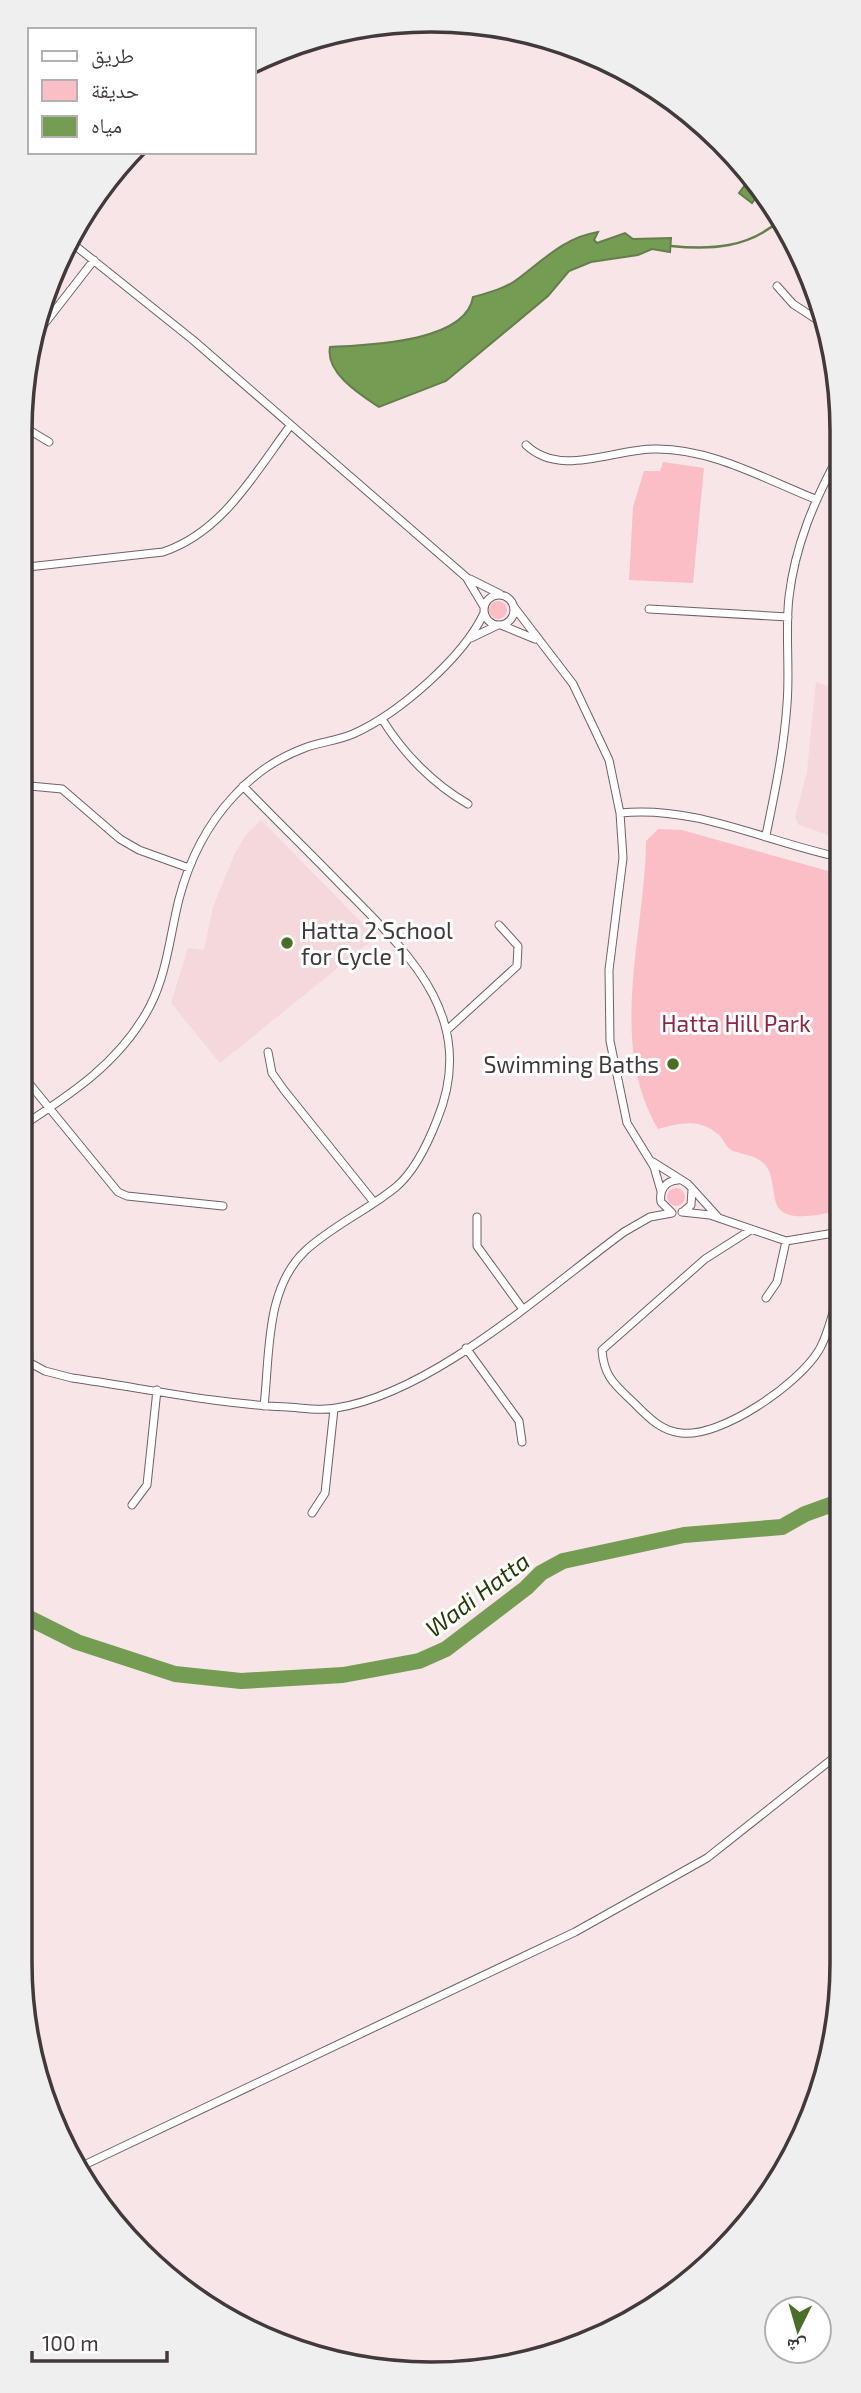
<svg xmlns="http://www.w3.org/2000/svg" width="861" height="2393" font-family="'Exo 2','Noto Naskh Arabic',sans-serif">
  <rect width="100%" height="100%" fill="#f8e5e7"/>
  <!-- built -->
  <path fill="#f4d8dc" d="M816 682 839 690V839L799 825 795 818 807 772Z
    M261 820 376 937 220 1063 171 1003 188 948 204 950 213 907 235 853 246 835Z"/>
  <!-- green -->
  <path fill="#fbbec7" d="M663 462 704 468 693 583 629 580 633 507 644 471H660Z
    M489 610a9 9 0 1 1 18 0a9 9 0 1 1-18 0Z
    M658 829 682 830 839 874 840 1210C824 1214 783 1225 776 1203 773 1193 773 1181 769 1171 761 1155 747 1156 733 1151 726 1148 724 1140 719 1135 700 1118 680 1123 658 1129 607 1042 645 936 646 841Z
    M667 1197a9 9 0 1 1 18 0a9 9 0 1 1-18 0Z"/>
  <!-- water -->
  <path fill="#759c53" stroke="#657e4c" stroke-width="2" d="M751 177 761 191 752 203 739 193Z
    M598 232 594 240 597 243 625 233 633 239 671 238 670 252 652 249 638 255 591 262 569 271 548 296 446 381 379 407C361 395 325 373 330 347 366 345 466 343 473 297 488 293 507 288 519 278 544 259 566 237 598 232Z"/>
  <g fill="none" stroke-linecap="round" stroke-linejoin="round">
    <!-- stream -->
    <path stroke="#657e4c" stroke-width="2.5" d="M671 246C711 250 749 248 780 220"/>
    <!-- river -->
    <path stroke="#759c53" stroke-width="16" d="M19 1613 77 1642 175 1674 241 1681 343 1675 419 1661 446 1649 526 1588 541 1573 563 1561 684 1535 782 1527 805 1514 841 1501"/>
    <defs>
      <path id="street" d="M73 244 193 340 466 577 484 607
        M777 286 793 304 822 323
        M31 341 94 260
        M21 415 29 430 49 442
        M526 445C561 478 612 449 655 449 710 448 765 479 815 499
        M19 568 163 552C223 532 254 474 290 426
        M470 579 500 594
        M484 610a15 15 0 1 1 30 0a15 15 0 1 1-30 0Z
        M514 607 573 684 609 760 620 813 623 858 609 970 610 1041 627 1123 654 1167 661 1191
        M649 609 788 617
        M501 625 535 639
        M471 638 498 625
        M382 719C403 753 433 784 468 804
        M19 785 62 789 120 839 139 850 189 868
        M243 786C275 819 308 851 340 884 406 951 480 1016 437 1120 428 1143 415 1171 396 1187 368 1210 332 1226 305 1251 265 1289 270 1354 264 1406
        M620 813C696 805 766 842 839 857
        M766 835C775 792 784 748 787 704 790 668 785 632 789 597 795 546 814 501 838 457
        M447 1030 517 966 518 946 499 925
        M268 1052 272 1073 284 1090 373 1201
        M19 1071 118 1192 127 1196 223 1206
        M19 1128C70 1095 121 1062 150 1006 167 973 170 935 179 899 189 861 207 825 233 797 255 773 277 758 307 747 322 742 339 740 353 734 398 714 463 658 484 613
        M653 1162 688 1184 717 1216
        M671 1212 661 1202C659 1190 665 1181 678 1180
        M682 1212 710 1215 786 1241 840 1232
        M683 1212 691 1205 692 1190
        M477 1217V1246L522 1308
        M749 1231 705 1259 602 1350C604 1379 617 1386 637 1406 650 1419 662 1431 681 1433 721 1438 799 1384 819 1350 829 1333 833 1309 840 1290
        M766 1298 777 1282 786 1241
        M466 1348 519 1421 522 1442
        M19 1357 45 1371 72 1378C143 1388 216 1404 288 1407 303 1408 321 1411 336 1408 433 1393 545 1290 624 1232L650 1217 672 1213
        M132 1505 147 1485 157 1390
        M312 1513 325 1493 334 1409
        M82 2166 575 1932 707 1858 841 1752"/>
    </defs>
    <!-- street casing -->
    <use href="#street" stroke="#716163" stroke-width="9"/>
    <!-- street -->
    <use href="#street" stroke="#fff" stroke-width="7"/>
  </g>
  <!-- markers -->
  <g fill="#4a6e27" stroke="#fff" stroke-width="2.5">
    <circle cx="287" cy="943" r="7"/>
    <circle cx="673" cy="1064" r="7"/>
  </g>
  <g text-anchor="middle" dominant-baseline="central" stroke-width="6" stroke-linejoin="round" paint-order="stroke">
    <!-- poi labels -->
    <g font-size="23" fill="#41393a" stroke="#fff" text-anchor="start">
      <text x="301" y="930">Hatta 2 School<tspan x="301" dy="26">for Cycle 1</tspan></text>
      <text x="659" y="1064" text-anchor="end">Swimming Baths</text>
    </g>
    <!-- park labels -->
    <g font-size="23" fill="#8e2643" stroke="#fff">
      <text x="736" y="1023">Hatta Hill Park</text>
    </g>
    <!-- water labels -->
    <g font-size="24" font-style="italic" fill="#233c06" stroke="#fff">
      <text transform="translate(477 1594) rotate(-37)">Wadi Hatta</text>
    </g>
  </g>
  <!-- crop -->
  <path d="M0 0H861V2393H0ZM431 32H431A399 399 0 0 1 830 431V1963A399 399 0 0 1 431 2362H431A399 399 0 0 1 32 1963V431A399 399 0 0 1 431 32Z" fill="#f0efef" fill-rule="evenodd"/>
  <path fill="none" stroke="#41393a" stroke-width="3.5" d="M431 32H431A399 399 0 0 1 830 431V1963A399 399 0 0 1 431 2362H431A399 399 0 0 1 32 1963V431A399 399 0 0 1 431 32Z"/>
  <!-- legend -->
  <rect x="28" y="28" width="228" height="126" fill="#ffffff" stroke="#b3b0b0" stroke-width="2"/>
  <rect x="42" y="51" width="35" height="10" fill="#ffffff" stroke="#b3b0b0" stroke-width="2"/>
  <text x="91" y="63" font-size="21" fill="#41393a">طريق</text>
  <rect x="42" y="80" width="35" height="21" fill="#fbbec7" stroke="#b3b0b0" stroke-width="2"/>
  <text x="91" y="98" font-size="21" fill="#41393a">حديقة</text>
  <rect x="42" y="116" width="35" height="21" fill="#759c53" stroke="#b3b0b0" stroke-width="2"/>
  <text x="91" y="133" font-size="21" fill="#41393a">مياه</text>
  <!-- north arrow -->
  <g transform="translate(798 2330) rotate(185)"><circle r="33" fill="#ffffff" stroke="#b3b0b0" stroke-width="2"/>
  <path d="M0-5L12 26L0 18L-12 26Z" fill="#4a6e27"/>
  <text y="-10" font-size="19" font-weight="bold" text-anchor="middle" fill="#41393a">ش</text>
  </g>
  <!-- scale -->
  <path d="M32 2351v10h135v-10" fill="none" stroke="#41393a" stroke-width="3.5"/>
  <text x="42" y="2351" font-size="21" fill="#41393a" stroke="#ffffff" stroke-width="5" paint-order="stroke">100 m</text>
</svg>
